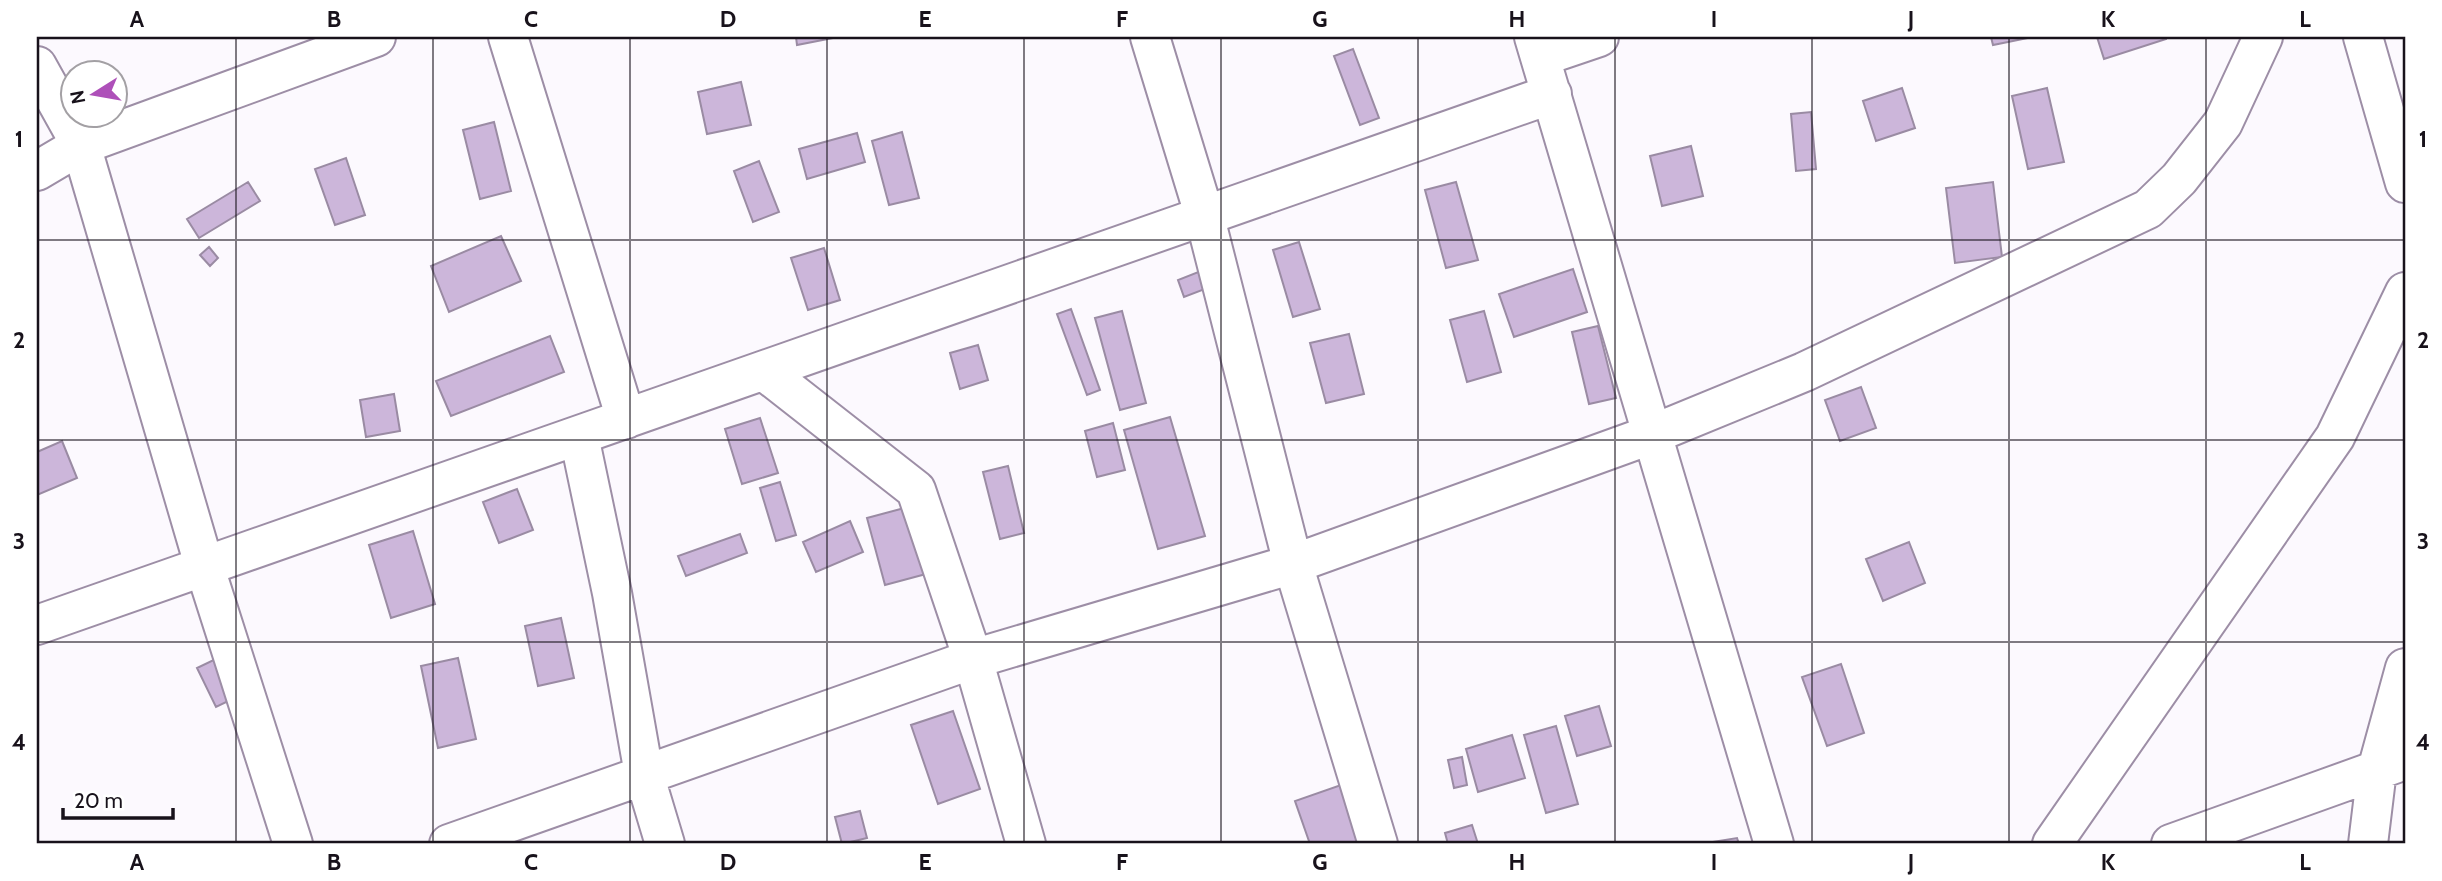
<svg xmlns="http://www.w3.org/2000/svg" width="2442" height="881" font-family="Cabin,sans-serif">
  <rect width="100%" height="100%" fill="#fcf9fe"/>
  <!-- building -->
  <path fill="#ccb6da" stroke="#9a8ba3" stroke-width="2" d="M796 37H838L797 45Z
    M1991 37H2028V38L1993 45Z
    M2097 37H2166V39L2104 59Z
    M1353 49 1379 118 1360 125 1334 56Z
    M741 82 751 125 707 134 698 92Z
    M1902 88 1915 128 1876 141 1863 101Z
    M2047 88 2064 162 2028 169 2012 96Z
    M1811 112 1816 169 1796 171 1791 114Z
    M494 122 511 191 480 199 463 130Z
    M902 132 919 198 889 205 872 141Z
    M857 133 865 162 807 179 799 149Z
    M1691 146 1703 196 1662 206 1650 156Z
    M346 158 365 215 335 225 315 169Z
    M759 161 779 212 753 222 734 171Z
    M248 182 260 201 199 238 187 219Z
    M1456 182 1478 260 1446 268 1425 190Z
    M1993 182 2002 257 1955 263 1946 188Z
    M501 236 521 281 449 312 431 266Z
    M1299 242 1320 309 1293 317 1273 250Z
    M209 247 218 258 210 266 200 255Z
    M824 248 840 300 808 310 791 258Z
    M1211 267 1218 284 1184 297 1178 280Z
    M1573 269 1587 312 1514 337 1499 294Z
    M1071 309 1100 390 1087 395 1057 314Z
    M1122 311 1146 403 1120 410 1095 318Z
    M1484 311 1501 372 1467 382 1450 320Z
    M1598 326 1616 398 1589 404 1572 332Z
    M1349 334 1364 394 1326 403 1310 343Z
    M550 336 564 372 451 416 436 381Z
    M978 345 988 380 960 389 950 353Z
    M1861 387 1876 428 1840 441 1825 400Z
    M394 394 400 431 366 437 360 400Z
    M1170 417 1205 536 1158 549 1124 430Z
    M760 418 778 473 742 484 725 429Z
    M1113 423 1125 470 1097 477 1085 431Z
    M62 441 77 478 37 495V452Z
    M1008 466 1024 533 1000 539 983 472Z
    M780 482 796 535 776 541 760 488Z
    M517 489 533 530 499 543 483 502Z
    M908 507 926 574 885 585 867 518Z
    M850 521 863 552 816 572 803 542Z
    M413 531 435 604 391 618 369 545Z
    M740 534 747 553 686 576 678 556Z
    M1909 542 1925 583 1883 601 1866 559Z
    M561 618 574 678 538 686 525 626Z
    M226 654 245 693 216 707 197 668Z
    M458 658 476 739 438 748 421 666Z
    M1841 664 1864 733 1827 746 1802 677Z
    M1599 706 1611 746 1577 756 1565 716Z
    M953 711 980 789 938 804 911 725Z
    M1556 726 1578 804 1546 813 1524 735Z
    M1512 735 1525 778 1478 792 1466 749Z
    M1462 757 1467 785 1454 788 1448 760Z
    M1341 785 1361 844H1310L1295 801Z
    M860 811 867 838 842 844 835 817Z
    M1472 825 1478 844H1448L1445 833Z
    M1737 838 1739 844H1700Z"/>
  <g fill="none" stroke-linecap="round" stroke-linejoin="round">
    <defs>
      <path id="street" d="M508 37 626 419
        M1150 37 1204 214 1293 564 1378 844
        M1534 37 1774 844
        M2363 37 2405 183
        M1540 57 1599 37
        M37 66 81 145 204 565 293 844
        M764 371 916 490 973 659 1026 844
        M579 436 612 593 644 774 665 844
        M37 625 1552 94
        M449 844 973 659 1293 564 1653 434 1804 372 2148 209 2179 179 2223 123 2263 37
        M2052 844 2335 437 2405 292
        M2171 844 2405 760
        M2368 844 2377 770 2405 668"/>
      <path id="secondary" d="M37 171 81 145 376 37"/>
    </defs>
    <!-- street casing -->
    <use href="#street" stroke="#9d8ea6" stroke-width="42"/>
    <!-- secondary casing -->
    <use href="#secondary" stroke="#9d8ea6" stroke-width="42"/>
    <!-- street -->
    <use href="#street" stroke="#fff" stroke-width="38"/>
    <!-- secondary -->
    <use href="#secondary" stroke="#fff" stroke-width="38"/>
  </g>
  <!-- grid -->
  <path fill="none" stroke="#18121b" stroke-width="2" stroke-opacity="0.55" d="M236 37V844M433 37V844M630 37V844M827 37V844M1024 37V844M1221 37V844M1418 37V844M1615 37V844M1812 37V844M2009 37V844M2206 37V844M37 240H2405M37 440H2405M37 642H2405"/>
  <!-- border -->
  <rect width="2442" height="881" fill="none" stroke="#ffffff" stroke-width="77"/>
  <!-- north arrow -->
  <g transform="translate(94 94) rotate(259)"><circle r="33" fill="#ffffff" stroke="#a3a0a4" stroke-width="2"/>
  <path d="M0-5L12 26L0 18L-12 26Z" fill="#ae50b9"/>
  <text y="-10" font-size="19" font-weight="bold" text-anchor="middle" fill="#18121b">N</text>
  </g>
  <!-- scale -->
  <path d="M63 808v10h110v-10" fill="none" stroke="#18121b" stroke-width="3.5"/>
  <text x="74" y="808" font-size="21" fill="#18121b" stroke="#ffffff" stroke-width="5" paint-order="stroke">20 m</text>
  <rect x="38" y="38" width="2366" height="804" fill="none" stroke="#18121b" stroke-width="2.5"/>
  <g font-size="23" text-anchor="middle" font-weight="bold" fill="#18121b">
    <text x="137" y="27">A</text>
    <text x="334" y="27">B</text>
    <text x="531" y="27">C</text>
    <text x="728" y="27">D</text>
    <text x="925" y="27">E</text>
    <text x="1122" y="27">F</text>
    <text x="1320" y="27">G</text>
    <text x="1517" y="27">H</text>
    <text x="1714" y="27">I</text>
    <text x="1911" y="27">J</text>
    <text x="2108" y="27">K</text>
    <text x="2305" y="27">L</text>
    <text x="19" y="147">1</text>
    <text x="2423" y="147">1</text>
    <text x="19" y="348">2</text>
    <text x="2423" y="348">2</text>
    <text x="19" y="549">3</text>
    <text x="2423" y="549">3</text>
    <text x="19" y="750">4</text>
    <text x="2423" y="750">4</text>
    <text x="137" y="870">A</text>
    <text x="334" y="870">B</text>
    <text x="531" y="870">C</text>
    <text x="728" y="870">D</text>
    <text x="925" y="870">E</text>
    <text x="1122" y="870">F</text>
    <text x="1320" y="870">G</text>
    <text x="1517" y="870">H</text>
    <text x="1714" y="870">I</text>
    <text x="1911" y="870">J</text>
    <text x="2108" y="870">K</text>
    <text x="2305" y="870">L</text>
  </g>
</svg>
